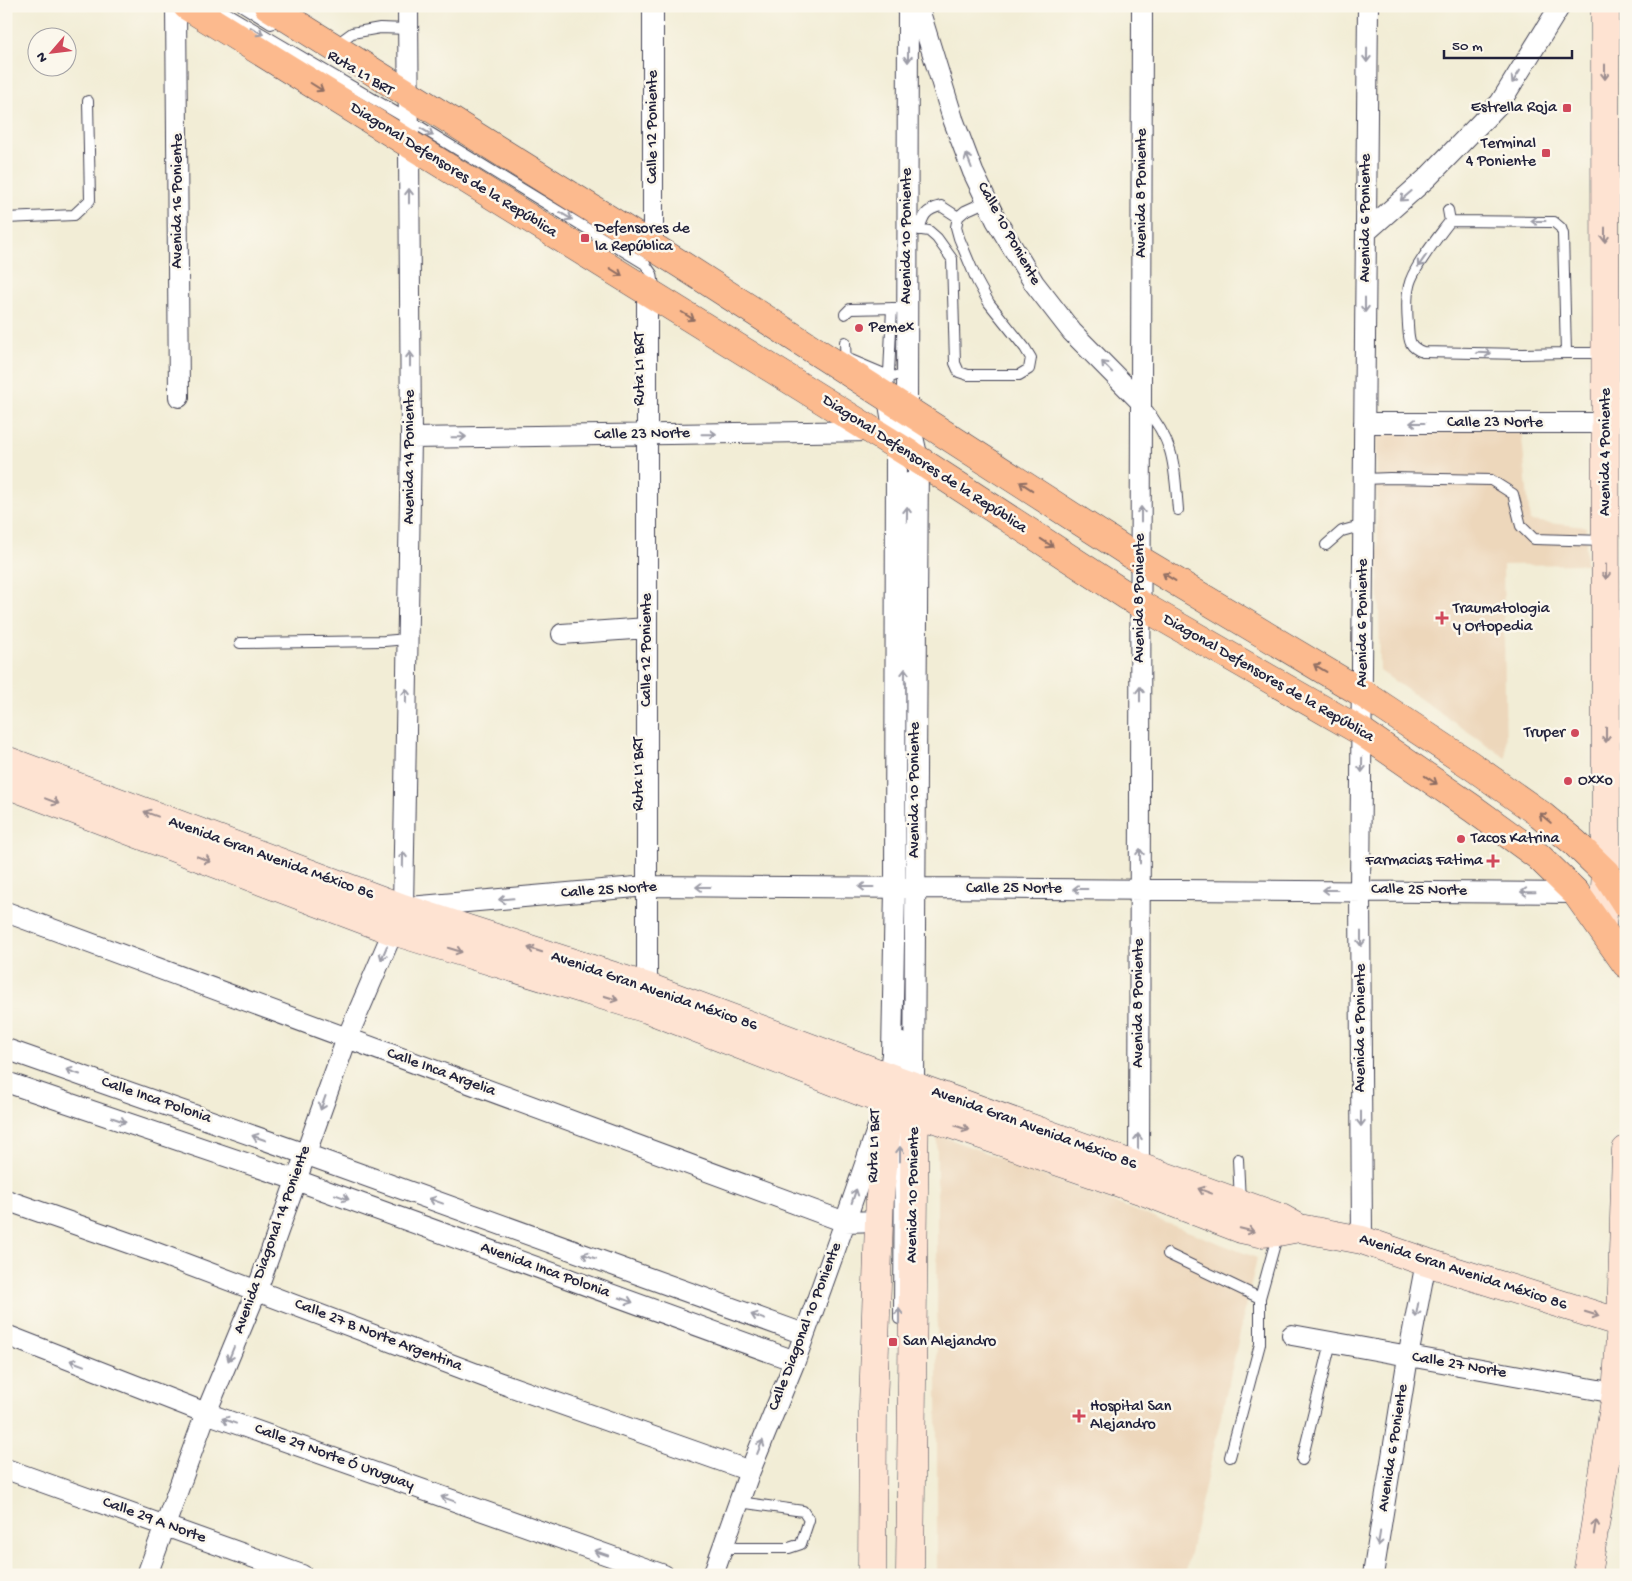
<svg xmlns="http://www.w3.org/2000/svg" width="1632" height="1581" font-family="'Gochi Hand',sans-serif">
  <rect width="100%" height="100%" fill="#fbf7ec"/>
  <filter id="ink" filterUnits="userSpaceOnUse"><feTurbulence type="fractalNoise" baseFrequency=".02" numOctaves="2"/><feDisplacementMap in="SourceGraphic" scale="10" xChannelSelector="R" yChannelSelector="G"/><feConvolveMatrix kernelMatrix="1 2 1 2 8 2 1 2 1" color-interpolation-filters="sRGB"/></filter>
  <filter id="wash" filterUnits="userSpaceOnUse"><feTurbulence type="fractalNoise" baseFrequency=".0096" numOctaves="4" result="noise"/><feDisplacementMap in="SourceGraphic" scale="20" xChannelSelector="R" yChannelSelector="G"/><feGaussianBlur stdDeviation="1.12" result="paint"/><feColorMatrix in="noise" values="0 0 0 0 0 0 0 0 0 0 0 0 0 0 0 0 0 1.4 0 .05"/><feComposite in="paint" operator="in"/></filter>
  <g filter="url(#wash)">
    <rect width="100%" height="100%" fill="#f2edd6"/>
    <!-- built -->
    <path fill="#edd7bb" d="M1521 427 1530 521 1586 527V564L1503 565 1506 758 1380 671 1376 429Z
      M937 1134 1257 1258 1185 1575H937Z"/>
  </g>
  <g filter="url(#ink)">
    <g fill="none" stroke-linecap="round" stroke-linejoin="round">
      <defs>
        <path id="lane" d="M215 6 409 120 645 264 652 274 655 292
          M242 6 271 24
          M334 46 352 33 380 28 408 29
          M1448 210 1450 221C1439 236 1412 269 1409 286 1406 298 1407 312 1408 325 1409 339 1408 347 1423 352L1523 354 1566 353 1563 234 1561 228 1554 222H1549L1450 221
          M6 218 74 215 90 200 88 101
          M908 228 929 231 937 238 952 259 955 363 959 372 968 375H1019L1029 369 1031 358 1025 348 989 303 977 281 959 238 956 227 958 217 965 211 987 201
          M919 230C923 216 925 210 941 206L958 217
          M845 314 850 309 896 308
          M845 342 846 366
          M1566 353H1604
          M851 360 889 376H894
          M888 395 892 308
          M1143 405C1175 443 1174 463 1178 510
          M1364 479 1390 478 1491 480 1513 494 1521 526 1534 539 1605 541
          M1326 545 1342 531 1364 525
          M240 643 384 641 407 639
          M905 676 908 478
          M902 1079V1038
          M1238 1159 1240 1202
          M1168 1254 1260 1298
          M899 1319 900 1123
          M1230 1457 1260 1344V1298L1278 1233
          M1302 1460 1331 1342
          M723 1548H789L801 1544 809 1520 803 1511 739 1502"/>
        <path id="street" d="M176 6 179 397
          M653 6V247
          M908 6 907 410 918 459 914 1086
          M918 6 953 119 973 172 996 220 1034 283 1072 332 1141 402
          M1366 232 1427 178 1500 103 1560 6
          M647 290V998
          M1364 423H1606
          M411 438 873 431
          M562 634 647 628
          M410 907 647 886 1576 893
          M6 912 845 1222 879 1221
          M6 1049 305 1154 804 1334
          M6 1082 296 1180 795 1361
          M887 1091 892 1054 895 888 896 446 888 398
          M1139 1178 1142 6
          M6 1200 149 1250 498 1382 750 1471
          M1362 1240 1360 890 1368 6
          M6 1335 206 1413 664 1575
          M1292 1335 1626 1395
          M6 1469 302 1575
          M147 1575 206 1413 257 1290 347 1038 403 908 411 438 408 6
          M713 1575 750 1471 795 1361 845 1222 880 1121
          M1373 1575 1408 1357 1426 1262"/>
        <path id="secondary" d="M6 760 403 908 648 987 892 1078 1281 1218 1299 1228 1362 1240 1426 1262 1621 1323
          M6 784 393 931 647 1009 892 1104 1140 1190 1241 1229 1260 1233 1278 1232 1299 1228
          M1602 928 1606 873V827L1605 6
          M872 1575 873 1407 879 1221 880 1196 891 1087
          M910 1575 915 1095
          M1587 1575 1616 1394 1621 1323 1626 1150"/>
        <path id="primary" d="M187 6 908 453 1141 605 1362 732 1472 808 1538 856 1576 893 1626 964
          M268 6 682 265 1140 560 1362 693 1469 764 1540 814 1575 843 1606 873 1626 904"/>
      </defs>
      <!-- lane casing -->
      <use href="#lane" stroke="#414052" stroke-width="12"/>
      <!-- street casing -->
      <use href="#street" stroke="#414052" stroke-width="22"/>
      <!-- secondary casing -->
      <use href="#secondary" stroke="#414052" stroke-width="29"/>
      <!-- primary casing -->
      <use href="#primary" stroke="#414052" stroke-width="29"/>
      <!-- lane -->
      <use href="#lane" stroke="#fff" stroke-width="10"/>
      <!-- street -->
      <use href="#street" stroke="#fff" stroke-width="20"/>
      <!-- secondary -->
      <use href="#secondary" stroke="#fee3d2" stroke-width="28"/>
      <!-- primary -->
      <use href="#primary" stroke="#fcba8e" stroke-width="28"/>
    </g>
    <!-- one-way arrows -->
    <defs><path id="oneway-shaft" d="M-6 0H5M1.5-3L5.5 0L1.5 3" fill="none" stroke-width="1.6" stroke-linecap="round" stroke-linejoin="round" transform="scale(1.25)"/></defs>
    <g stroke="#9c9ca7">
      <use href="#oneway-shaft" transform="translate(257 31) rotate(31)"/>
      <use href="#oneway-shaft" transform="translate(908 55) rotate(90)"/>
      <use href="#oneway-shaft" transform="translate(1367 55) rotate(91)"/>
      <use href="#oneway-shaft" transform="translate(1516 77) rotate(122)"/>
      <use href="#oneway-shaft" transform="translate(427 132) rotate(31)"/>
      <use href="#oneway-shaft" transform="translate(969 161) rotate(-111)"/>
      <use href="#oneway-shaft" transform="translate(409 196) rotate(-90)"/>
      <use href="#oneway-shaft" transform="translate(1406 196) rotate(139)"/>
      <use href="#oneway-shaft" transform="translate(566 216) rotate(31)"/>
      <use href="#oneway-shaft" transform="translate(1538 221) rotate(-180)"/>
      <use href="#oneway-shaft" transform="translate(1422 261) rotate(125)"/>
      <use href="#oneway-shaft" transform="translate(1365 305) rotate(90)"/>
      <use href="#oneway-shaft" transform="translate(1484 353) rotate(2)"/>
      <use href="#oneway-shaft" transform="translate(410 359) rotate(-90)"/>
      <use href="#oneway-shaft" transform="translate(1107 367) rotate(-134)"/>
      <use href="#oneway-shaft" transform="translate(1417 423) rotate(-180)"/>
      <use href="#oneway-shaft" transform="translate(709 434) rotate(-1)"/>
      <use href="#oneway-shaft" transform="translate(459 437) rotate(-1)"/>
      <use href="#oneway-shaft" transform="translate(907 514) rotate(-89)"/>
      <use href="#oneway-shaft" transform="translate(1141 514) rotate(-90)"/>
      <use href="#oneway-shaft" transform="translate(905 676) rotate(-89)"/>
      <use href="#oneway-shaft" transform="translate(1140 694) rotate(-90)"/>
      <use href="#oneway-shaft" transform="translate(406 696) rotate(-89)"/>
      <use href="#oneway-shaft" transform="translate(1362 765) rotate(91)"/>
      <use href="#oneway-shaft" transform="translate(1140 856) rotate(-90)"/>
      <use href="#oneway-shaft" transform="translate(403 859) rotate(-89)"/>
      <use href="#oneway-shaft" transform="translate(703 887) rotate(-180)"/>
      <use href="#oneway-shaft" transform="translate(866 887) rotate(-180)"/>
      <use href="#oneway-shaft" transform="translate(1080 889) rotate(-180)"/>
      <use href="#oneway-shaft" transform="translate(1330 890) rotate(-180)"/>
      <use href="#oneway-shaft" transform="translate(1528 892) rotate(-179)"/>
      <use href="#oneway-shaft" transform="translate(506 899) rotate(175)"/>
      <use href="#oneway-shaft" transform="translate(1361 939) rotate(90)"/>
      <use href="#oneway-shaft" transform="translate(384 953) rotate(113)"/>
      <use href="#oneway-shaft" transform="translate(73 1072) rotate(-161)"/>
      <use href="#oneway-shaft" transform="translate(323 1103) rotate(110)"/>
      <use href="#oneway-shaft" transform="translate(1361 1119) rotate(90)"/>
      <use href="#oneway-shaft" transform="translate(119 1120) rotate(19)"/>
      <use href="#oneway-shaft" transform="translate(259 1138) rotate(-161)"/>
      <use href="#oneway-shaft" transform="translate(1138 1141) rotate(-90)"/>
      <use href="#oneway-shaft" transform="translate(900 1154) rotate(-90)"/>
      <use href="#oneway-shaft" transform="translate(854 1196) rotate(-71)"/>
      <use href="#oneway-shaft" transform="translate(342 1197) rotate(20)"/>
      <use href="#oneway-shaft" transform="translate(436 1201) rotate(-160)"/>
      <use href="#oneway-shaft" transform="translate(589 1256) rotate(-160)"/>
      <use href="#oneway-shaft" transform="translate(626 1300) rotate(20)"/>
      <use href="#oneway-shaft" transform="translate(1417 1310) rotate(100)"/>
      <use href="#oneway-shaft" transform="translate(899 1316) rotate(-90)"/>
      <use href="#oneway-shaft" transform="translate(758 1317) rotate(-160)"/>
      <use href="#oneway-shaft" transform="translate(231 1354) rotate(112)"/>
      <use href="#oneway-shaft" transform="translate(77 1363) rotate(-159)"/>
      <use href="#oneway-shaft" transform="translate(229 1421) rotate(-160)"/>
      <use href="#oneway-shaft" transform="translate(760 1447) rotate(-68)"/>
      <use href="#oneway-shaft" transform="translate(448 1499) rotate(-160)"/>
      <use href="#oneway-shaft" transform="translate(1379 1539) rotate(99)"/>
      <use href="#oneway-shaft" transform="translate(601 1553) rotate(-161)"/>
    </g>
    <g stroke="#9b8c8e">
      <use href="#oneway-shaft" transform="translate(1605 72) rotate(90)"/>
      <use href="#oneway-shaft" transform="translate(1605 235) rotate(90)"/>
      <use href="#oneway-shaft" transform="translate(1606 572) rotate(90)"/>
      <use href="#oneway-shaft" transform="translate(1606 735) rotate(90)"/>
      <use href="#oneway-shaft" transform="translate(52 801) rotate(21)"/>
      <use href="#oneway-shaft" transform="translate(151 814) rotate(-160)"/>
      <use href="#oneway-shaft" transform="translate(204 859) rotate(21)"/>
      <use href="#oneway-shaft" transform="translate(455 950) rotate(17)"/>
      <use href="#oneway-shaft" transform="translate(535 950) rotate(-162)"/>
      <use href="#oneway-shaft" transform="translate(611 998) rotate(17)"/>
      <use href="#oneway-shaft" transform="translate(962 1128) rotate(19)"/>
      <use href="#oneway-shaft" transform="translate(1205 1191) rotate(-160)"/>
      <use href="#oneway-shaft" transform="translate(1247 1230) rotate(14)"/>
      <use href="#oneway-shaft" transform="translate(1592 1314) rotate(17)"/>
      <use href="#oneway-shaft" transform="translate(1595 1527) rotate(-81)"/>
    </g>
    <g stroke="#8f6e64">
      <use href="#oneway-shaft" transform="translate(317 87) rotate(32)"/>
      <use href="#oneway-shaft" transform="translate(616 272) rotate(32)"/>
      <use href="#oneway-shaft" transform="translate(688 316) rotate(32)"/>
      <use href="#oneway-shaft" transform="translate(1026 486) rotate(-147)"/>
      <use href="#oneway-shaft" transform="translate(1047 543) rotate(33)"/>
      <use href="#oneway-shaft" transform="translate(1169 577) rotate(-149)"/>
      <use href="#oneway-shaft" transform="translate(1320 668) rotate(-149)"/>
      <use href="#oneway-shaft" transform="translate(1431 780) rotate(34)"/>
      <use href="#oneway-shaft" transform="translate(1545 818) rotate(-140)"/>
    </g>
  </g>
  <!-- markers -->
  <g fill="#d1495b" stroke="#fbf7ec" stroke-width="2">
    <rect x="1562" y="103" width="10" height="10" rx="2.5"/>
    <rect x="1541" y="148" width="10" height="10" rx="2.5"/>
    <rect x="580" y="233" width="10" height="10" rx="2.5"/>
    <circle cx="859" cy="328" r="5"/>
    <path d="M1439.5 610.5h5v5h5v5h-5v5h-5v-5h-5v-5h5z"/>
    <circle cx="1575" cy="733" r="5"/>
    <circle cx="1568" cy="781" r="5"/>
    <circle cx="1461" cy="839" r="5"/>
    <path d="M1490.5 853.5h5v5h5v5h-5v5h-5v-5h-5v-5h5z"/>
    <rect x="888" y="1337" width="10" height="10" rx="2.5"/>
    <path d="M1076.5 1408.5h5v5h5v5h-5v5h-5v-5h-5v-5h5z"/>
  </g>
  <g text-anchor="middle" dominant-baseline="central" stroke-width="5" stroke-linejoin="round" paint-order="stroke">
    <!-- street labels -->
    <g font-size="16" fill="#22223b" stroke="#fbf7ec">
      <text transform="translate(360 74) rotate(31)">Ruta L1 BRT</text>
      <text transform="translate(653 127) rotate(-90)">Calle 12 Poniente</text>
      <text transform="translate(453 171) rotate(32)">Diagonal Defensores de la República</text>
      <text transform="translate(1142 193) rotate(-90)">Avenida 8 Poniente</text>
      <text transform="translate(178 201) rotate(-90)">Avenida 16 Poniente</text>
      <text transform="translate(1366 218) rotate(-90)">Avenida 6 Poniente</text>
      <text transform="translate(1008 234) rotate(61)">Calle 10 Poniente</text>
      <text transform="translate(907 236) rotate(-90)">Avenida 10 Poniente</text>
      <text transform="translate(640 369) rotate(-90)">Ruta L1 BRT</text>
      <text x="1495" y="423">Calle 23 Norte</text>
      <text transform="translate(642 435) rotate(-1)">Calle 23 Norte</text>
      <text transform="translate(1606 452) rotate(-90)">Avenida 4 Poniente</text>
      <text transform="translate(410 457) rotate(-90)">Avenida 14 Poniente</text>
      <text transform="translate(924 465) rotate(33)">Diagonal Defensores de la República</text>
      <text transform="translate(1140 598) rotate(-90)">Avenida 8 Poniente</text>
      <text transform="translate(1363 623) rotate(-90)">Avenida 6 Poniente</text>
      <text transform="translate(647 650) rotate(-90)">Calle 12 Poniente</text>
      <text transform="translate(1268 679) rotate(30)">Diagonal Defensores de la República</text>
      <text transform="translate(639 774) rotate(-90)">Ruta L1 BRT</text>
      <text transform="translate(915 790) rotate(-90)">Avenida 10 Poniente</text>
      <text transform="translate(271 859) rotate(20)">Avenida Gran Avenida México 86</text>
      <text x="1014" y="889">Calle 25 Norte</text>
      <text transform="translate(609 891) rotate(-4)">Calle 25 Norte</text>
      <text transform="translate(1419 891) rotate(1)">Calle 25 Norte</text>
      <text transform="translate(654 992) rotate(19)">Avenida Gran Avenida México 86</text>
      <text transform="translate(1139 1003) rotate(-90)">Avenida 8 Poniente</text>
      <text transform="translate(1361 1028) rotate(-90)">Avenida 6 Poniente</text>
      <text transform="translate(441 1073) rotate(20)">Calle Inca Argelia</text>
      <text transform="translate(156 1101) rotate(19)">Calle Inca Polonia</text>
      <text transform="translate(1034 1129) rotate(20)">Avenida Gran Avenida México 86</text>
      <text transform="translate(875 1146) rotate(-88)">Ruta L1 BRT</text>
      <text transform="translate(914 1195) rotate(-89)">Avenida 10 Poniente</text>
      <text transform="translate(273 1240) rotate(-70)">Avenida Diagonal 14 Poniente</text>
      <text transform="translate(545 1271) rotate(20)">Avenida Inca Polonia</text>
      <text transform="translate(1463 1273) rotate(18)">Avenida Gran Avenida México 86</text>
      <text transform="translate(806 1327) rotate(-69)">Calle Diagonal 10 Poniente</text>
      <text transform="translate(378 1336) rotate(21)">Calle 27 B Norte Argentina</text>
      <text transform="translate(1459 1366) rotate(10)">Calle 27 Norte</text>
      <text transform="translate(1394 1448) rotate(-81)">Avenida 6 Poniente</text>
      <text transform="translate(334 1458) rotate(20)">Calle 29 Norte Ó Uruguay</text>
      <text transform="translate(154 1521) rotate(20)">Calle 29 A Norte</text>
    </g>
    <!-- poi labels -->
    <g font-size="16" fill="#22223b" stroke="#fbf7ec" text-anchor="start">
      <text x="1557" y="108" text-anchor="end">Estrella Roja</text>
      <text x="1536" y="144" text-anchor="end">Terminal<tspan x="1536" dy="18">4 Poniente</tspan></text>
      <text x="595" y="229">Defensores de<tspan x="595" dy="18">la República</tspan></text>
      <text x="869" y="328">Pemex</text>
      <text x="1453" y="609">Traumatologia<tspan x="1453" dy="18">y Ortopedia</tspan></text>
      <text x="1565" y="733" text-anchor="end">Truper</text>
      <text x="1578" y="781">Oxxo</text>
      <text x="1471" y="839">Tacos Katrina</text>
      <text x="1483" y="861" text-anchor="end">Farmacias Fatima</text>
      <text x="903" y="1342">San Alejandro</text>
      <text x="1090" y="1407">Hospital San<tspan x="1090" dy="18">Alejandro</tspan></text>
    </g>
  </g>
  <!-- margin -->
  <rect width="1632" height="1581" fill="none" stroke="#fbf7ec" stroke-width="25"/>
  <!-- north arrow -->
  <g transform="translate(52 52) rotate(242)"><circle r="24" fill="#fbf7ec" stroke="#a4a2a5"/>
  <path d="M0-4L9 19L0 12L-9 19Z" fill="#d1495b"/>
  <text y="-8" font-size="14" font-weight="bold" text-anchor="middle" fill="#22223b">N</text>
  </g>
  <!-- scale -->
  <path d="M1444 50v8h128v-8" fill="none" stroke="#22223b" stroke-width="2.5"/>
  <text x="1452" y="50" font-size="15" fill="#22223b" stroke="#fbf7ec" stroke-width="4" paint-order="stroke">50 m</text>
</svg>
